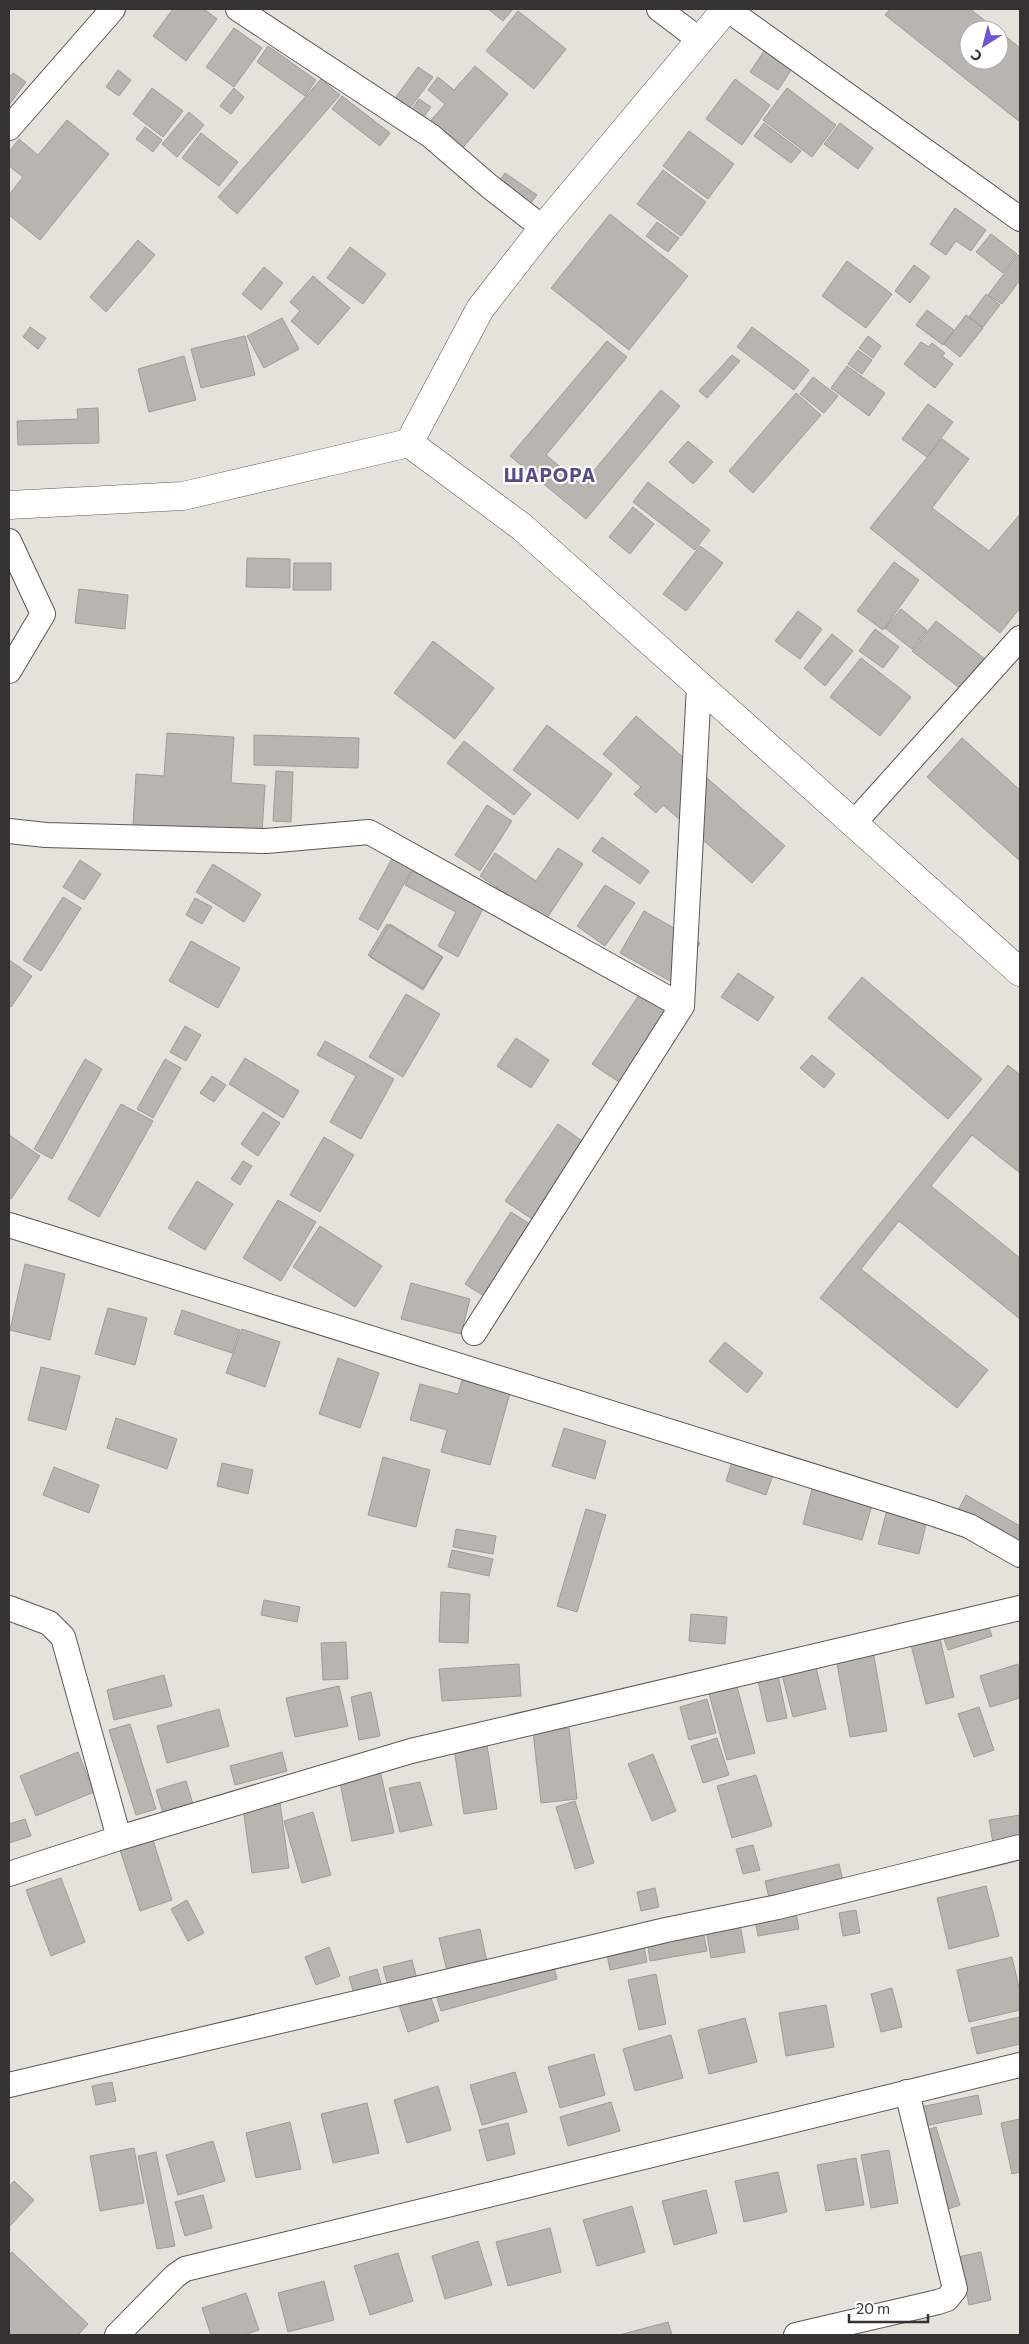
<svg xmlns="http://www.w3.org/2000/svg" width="1029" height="2344" font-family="Commissioner,sans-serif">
  <rect width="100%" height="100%" fill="#e5e1db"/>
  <!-- building -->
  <path fill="#b8b4af" stroke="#9f9c97" d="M173 9H204L217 19 186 61 153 36Z
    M488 9H513L503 21Z
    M890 9H970L997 30H969V60H999V31L1020 48V122L885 15Z
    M518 11 566 49 534 89 486 51Z
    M234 28 262 48 234 87 206 67Z
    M268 46 316 80 305 96 257 62Z
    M766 48 793 67 778 90 750 72Z
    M475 66 508 94 460 151 428 124 445 104 428 90 438 77 454 90Z
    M418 67 433 77 410 108 396 97Z
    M118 70 131 80 119 96 106 87Z
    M13 73 26 82 9 105V78Z
    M321 79 340 95 237 214 218 197Z
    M735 79 770 105 742 145 706 119Z
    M152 88 183 111 163 137 133 114Z
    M234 88 244 97 231 114 220 106Z
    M787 88 836 125 812 157 763 120Z
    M342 96 390 133 380 146 332 109Z
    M419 99 431 107 423 118 412 109Z
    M189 112 204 125 177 157 162 144Z
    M67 120 109 154 40 240 9 215V195L23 177 9 166V152L19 139 38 155Z
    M764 123 801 151 791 163 754 136Z
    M840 123 873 148 858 169 824 144Z
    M145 127 162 140 153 152 136 139Z
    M689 131 734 164 708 199 663 166Z
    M201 133 238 162 219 186 182 158Z
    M663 170 706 202 681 236 637 204Z
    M505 173 537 195 527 208 496 186Z
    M955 208 986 230 971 251 956 241 946 255 930 244Z
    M610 214 688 276 629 350 551 288Z
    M657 222 679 238 668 252 646 236Z
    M991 234 1017 254 1003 273 976 252Z
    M138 240 155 255 106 312 90 297Z
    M350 247 386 274 363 304 327 278Z
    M1018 255 1020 257V280L1002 304 988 295Z
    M847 261 892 294 866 328 822 296Z
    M914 265 930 277 910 303 895 291Z
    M264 267 283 283 261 310 242 294Z
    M313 276 350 308 318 345 291 321 300 311 290 302Z
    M986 294 1000 305 983 327 969 317Z
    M927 310 954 330 943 345 916 325Z
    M966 315 983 328 960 357 944 344Z
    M282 318 299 349 264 368 247 336Z
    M30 327 46 338 38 349 23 337Z
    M752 327 809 370 794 390 737 347Z
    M245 336 255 375 201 388 191 349Z
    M868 336 881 346 873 358 859 348Z
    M607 341 627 357 546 455 582 485 661 390 680 406 586 519 510 456Z
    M921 342 929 347 932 343 945 353 942 356 953 364 935 388 904 364Z
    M858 350 872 360 862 374 848 364Z
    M732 355 740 361 707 398 699 391Z
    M184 356 196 400 149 412 138 369Z
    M847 366 885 393 869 416 831 388Z
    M813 377 838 396 824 413 800 394Z
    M796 393 821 415 753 493 729 471Z
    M928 404 953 422 927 457 902 439Z
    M98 408 99 443 18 445 17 421 78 419 77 409Z
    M942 439 969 459 932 508 989 551 1020 514V608L1000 633 870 528Z
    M688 441 713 462 693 484 669 462Z
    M648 482 710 530 695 550 633 502Z
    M633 507 654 524 630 554 609 537Z
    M700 546 723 563 686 611 663 594Z
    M247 558 290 559V588L246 587Z
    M894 562 919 580 883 630 857 611Z
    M294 563H331V590H293Z
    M79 589 128 595 125 629 75 623Z
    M901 609 927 630 912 649 885 628Z
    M798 611 822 629 800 659 775 641Z
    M936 621 985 659 961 689 912 651Z
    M875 629 899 647 883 668 859 651Z
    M832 634 853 651 825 686 804 668Z
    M433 641 494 688 455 739 394 693Z
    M861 658 911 697 880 736 830 697Z
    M636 716 785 846 752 883 663 805 656 813 634 794 641 787 603 754Z
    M547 725 612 774 578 819 513 770Z
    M167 733 234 737 231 783 265 785 262 833 133 825 136 774 164 776Z
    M254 735 359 738 358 768 254 765Z
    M962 738 1020 790V861L927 777Z
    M464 741 531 794 514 815 447 763Z
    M276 771 293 772 291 822 273 821Z
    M487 805 512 821 480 871 455 855Z
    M602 837 649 871 640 884 592 851Z
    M558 848 583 864 545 921 480 876 495 853 536 881Z
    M394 855 414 866 378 930 359 919Z
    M80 860 101 874 84 900 63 887Z
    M213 864 261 894 244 922 196 892Z
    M415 865 486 903 458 957 438 946 456 912 405 885Z
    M605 885 635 903 605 946 577 926Z
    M63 897 81 908 41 971 23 960Z
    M195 898 212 907 202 924 186 915Z
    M644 911 700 943 677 985 620 953Z
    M387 924 442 957 423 988 368 955Z
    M390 924 443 957 423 990 370 957Z
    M191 941 240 968 218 1008 169 981Z
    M9 960 32 976 11 1007 9 1005Z
    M738 973 774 997 758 1021 721 997Z
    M862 977 982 1079 948 1119 828 1018Z
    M641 992 670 1012 622 1084 592 1064Z
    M406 994 440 1014 403 1077 369 1057Z
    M185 1026 201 1035 186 1061 170 1052Z
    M516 1038 549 1060 531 1088 497 1066Z
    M325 1041 394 1079 361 1139 330 1122 356 1076 317 1055Z
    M812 1055 835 1074 824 1088 800 1068Z
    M245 1058 299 1091 283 1118 229 1084Z
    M85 1059 102 1069 52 1159 34 1149Z
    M165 1059 181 1068 153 1118 137 1109Z
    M1008 1065 1020 1075V1173L972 1135 931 1186 1020 1258V1319L899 1221 861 1269 988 1370 957 1408 820 1298Z
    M212 1076 226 1085 214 1102 200 1093Z
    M121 1104 153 1121 99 1217 68 1199Z
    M263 1112 280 1123 258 1156 241 1144Z
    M558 1124 585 1143 532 1219 505 1201Z
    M9 1135 40 1156 11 1199 9 1198Z
    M324 1137 354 1155 320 1212 290 1195Z
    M243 1161 252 1166 240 1185 231 1179Z
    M197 1181 233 1204 205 1250 168 1228Z
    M278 1200 316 1222 281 1281 243 1258Z
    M511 1212 533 1226 487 1298 465 1284Z
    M320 1226 382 1266 355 1307 293 1267Z
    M25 1264 65 1274 50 1340 10 1330Z
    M411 1283 470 1299 461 1334 401 1319Z
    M108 1308 147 1318 135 1365 95 1354Z
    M182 1310 240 1330 232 1353 174 1334Z
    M242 1329 280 1342 265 1387 226 1373Z
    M725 1342 763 1373 747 1393 709 1361Z
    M338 1358 379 1373 360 1428 319 1414Z
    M41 1367 80 1376 66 1430 28 1420Z
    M462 1380 510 1393 490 1465 441 1452 447 1430 410 1420 420 1384 458 1394Z
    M116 1418 177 1439 167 1469 107 1448Z
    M564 1428 606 1441 595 1479 552 1466Z
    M383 1457 430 1470 416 1527 368 1515Z
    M732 1462 773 1475 766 1495 726 1481Z
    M222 1463 253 1470 248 1494 217 1486Z
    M54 1467 99 1485 89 1513 43 1495Z
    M813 1485 873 1502 862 1540 803 1524Z
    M966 1495 1020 1526V1548L957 1512Z
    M586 1509 606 1515 577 1612 557 1606Z
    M887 1510 927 1520 919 1554 878 1544Z
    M456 1529 496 1536 493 1554 453 1547Z
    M452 1550 493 1559 489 1576 448 1567Z
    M441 1592 470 1594 468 1643 439 1642Z
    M264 1600 300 1607 297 1622 261 1615Z
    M691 1614 727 1617 725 1644 689 1641Z
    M986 1620 992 1636 948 1650 942 1634Z
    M940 1639 954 1697 926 1704 911 1645Z
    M346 1642 348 1679 323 1680 321 1643Z
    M873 1651 887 1731 850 1737 836 1658Z
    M815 1663 826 1709 793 1717 781 1671Z
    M519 1664 521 1696 442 1701 439 1669Z
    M1018 1664 1020 1698 990 1707 980 1676Z
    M777 1671 787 1718 767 1722 757 1676Z
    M164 1675 172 1706 114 1720 107 1690Z
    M736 1683 755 1753 727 1760 708 1690Z
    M339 1686 348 1726 295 1737 286 1698Z
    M371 1692 380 1736 359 1740 351 1697Z
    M707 1699 716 1733 689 1740 680 1707Z
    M979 1707 994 1750 974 1757 958 1714Z
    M219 1709 229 1746 167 1763 157 1726Z
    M130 1724 156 1809 136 1815 109 1730Z
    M569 1728 577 1799 541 1803 533 1732Z
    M717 1738 729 1775 703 1783 691 1746Z
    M487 1745 497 1809 464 1814 454 1749Z
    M78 1752 94 1792 36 1816 20 1776Z
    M282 1752 287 1771 235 1785 230 1766Z
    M653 1754 676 1811 652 1821 628 1764Z
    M380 1770 394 1833 352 1841 339 1778Z
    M756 1775 772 1826 732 1838 717 1786Z
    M186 1781 193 1804 163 1813 156 1790Z
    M420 1782 432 1825 400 1832 389 1788Z
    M575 1801 594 1863 575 1869 556 1807Z
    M280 1803 289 1868 252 1873 243 1808Z
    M313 1812 331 1875 302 1883 284 1821Z
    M1020 1815V1839L993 1843 989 1820Z
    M25 1819 31 1836 9 1843V1824Z
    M152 1837 172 1900 140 1911 119 1847Z
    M753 1845 760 1870 743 1874 736 1849Z
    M839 1864 844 1885 770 1902 765 1881Z
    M61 1878 85 1942 51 1956 26 1890Z
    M986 1886 999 1936 949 1949 937 1898Z
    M655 1888 659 1907 641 1911 637 1892Z
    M187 1900 204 1933 188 1941 171 1909Z
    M856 1910 860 1933 843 1936 839 1913Z
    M796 1912 799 1929 758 1936 755 1919Z
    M740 1924 745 1952 711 1958 706 1929Z
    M480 1929 487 1962 447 1971 439 1938Z
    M703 1930 707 1951 650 1961 647 1940Z
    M643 1941 647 1962 610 1970 606 1949Z
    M329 1947 340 1976 316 1985 305 1957Z
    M1012 1957 1020 1992V2010L969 2022 957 1970Z
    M412 1960 418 1983 389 1990 383 1967Z
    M552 1960 557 1979 441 2011 435 1992Z
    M377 1969 383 1991 355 1998 349 1977Z
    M656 1974 666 2024 639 2030 628 1980Z
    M892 1988 902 2027 881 2032 871 1994Z
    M430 1995 439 2021 408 2032 399 2005Z
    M826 2005 834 2047 786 2056 779 2013Z
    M1020 2017V2044L977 2054 971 2028Z
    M745 2018 757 2062 709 2074 698 2030Z
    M671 2035 683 2078 635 2091 623 2049Z
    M594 2054 605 2095 560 2108 548 2067Z
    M515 2072 527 2112 482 2125 470 2085Z
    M112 2082 116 2101 96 2105 92 2086Z
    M438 2086 451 2130 407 2143 394 2100Z
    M978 2095 982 2114 920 2127 916 2108Z
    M611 2102 620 2131 568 2146 560 2117Z
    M367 2103 379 2153 333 2163 321 2114Z
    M1020 2119V2172L1012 2174 1001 2123Z
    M290 2122 301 2169 256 2178 246 2133Z
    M508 2123 515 2154 487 2161 479 2130Z
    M936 2127 960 2205 945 2210 920 2132Z
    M213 2141 225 2181 178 2195 166 2155Z
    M134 2148 144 2203 100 2211 90 2156Z
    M889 2150 898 2203 871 2208 861 2155Z
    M156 2152 175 2246 157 2249 138 2156Z
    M856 2158 864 2205 826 2211 817 2165Z
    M778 2172 787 2212 744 2222 735 2181Z
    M14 2181 34 2200 9 2227V2186Z
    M706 2190 717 2233 674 2245 662 2201Z
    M203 2195 212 2228 185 2236 175 2202Z
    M632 2206 645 2252 597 2266 583 2220Z
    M550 2228 561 2272 508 2286 496 2242Z
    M478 2241 492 2285 445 2299 432 2256Z
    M12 2252 88 2324 78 2335H9V2255Z
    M981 2252 991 2300 969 2305 958 2257Z
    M398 2253 413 2301 370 2315 354 2266Z
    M324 2281 334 2320 288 2332 278 2293Z
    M246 2293 259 2330 244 2335H211L202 2308Z
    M668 2322 672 2335H619Z"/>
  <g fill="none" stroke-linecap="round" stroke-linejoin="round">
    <defs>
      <path id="minor" d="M238 9 431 136 489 186 543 228
        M659 9 701 41
        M727 9 1020 219
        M9 128 113 9
        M9 541 43 614 9 671
        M853 824 1020 638
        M9 831 46 835 266 841 369 832 682 1006 699 686
        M9 1225 931 1513 969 1526 1020 1555
        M474 1333 682 1006
        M9 1608 49 1623 63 1637 119 1838
        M9 1874 119 1838 411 1751 1020 1608
        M9 2085 666 1930 778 1907 1020 1847
        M117 2335 175 2276 185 2269 1020 2065
        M796 2335 938 2302 947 2299 955 2289 907 2092"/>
      <path id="tertiary" d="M409 443 522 527 1020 972
        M9 505 183 496 409 443 480 309 543 228 726 9"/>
    </defs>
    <!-- minor casing -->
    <use href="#minor" stroke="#5c5954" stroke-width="26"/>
    <!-- tertiary casing -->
    <use href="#tertiary" stroke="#5c5954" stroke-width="29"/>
    <!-- minor -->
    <use href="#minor" stroke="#fff" stroke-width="24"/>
    <!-- tertiary -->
    <use href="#tertiary" stroke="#fff" stroke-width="28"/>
  </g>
  <g text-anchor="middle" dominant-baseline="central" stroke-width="4.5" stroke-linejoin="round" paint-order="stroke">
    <!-- district labels -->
    <g font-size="19" font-weight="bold" letter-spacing="1" fill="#574b8a" stroke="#fff">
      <text x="550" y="474">ШАРОРА</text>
    </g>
  </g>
  <!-- border -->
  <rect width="1029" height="2344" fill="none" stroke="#353331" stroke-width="20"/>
  <!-- north arrow -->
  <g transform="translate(984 45) rotate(216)"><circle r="24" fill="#ffffff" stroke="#aeadad"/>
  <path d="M0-4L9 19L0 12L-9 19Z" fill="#7254ce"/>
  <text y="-8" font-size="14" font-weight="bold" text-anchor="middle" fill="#353331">С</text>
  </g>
  <!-- scale -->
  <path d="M849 2314v8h79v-8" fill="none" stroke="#353331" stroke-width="2.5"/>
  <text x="856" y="2314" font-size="15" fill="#353331" stroke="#ffffff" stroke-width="4" paint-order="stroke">20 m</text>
</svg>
